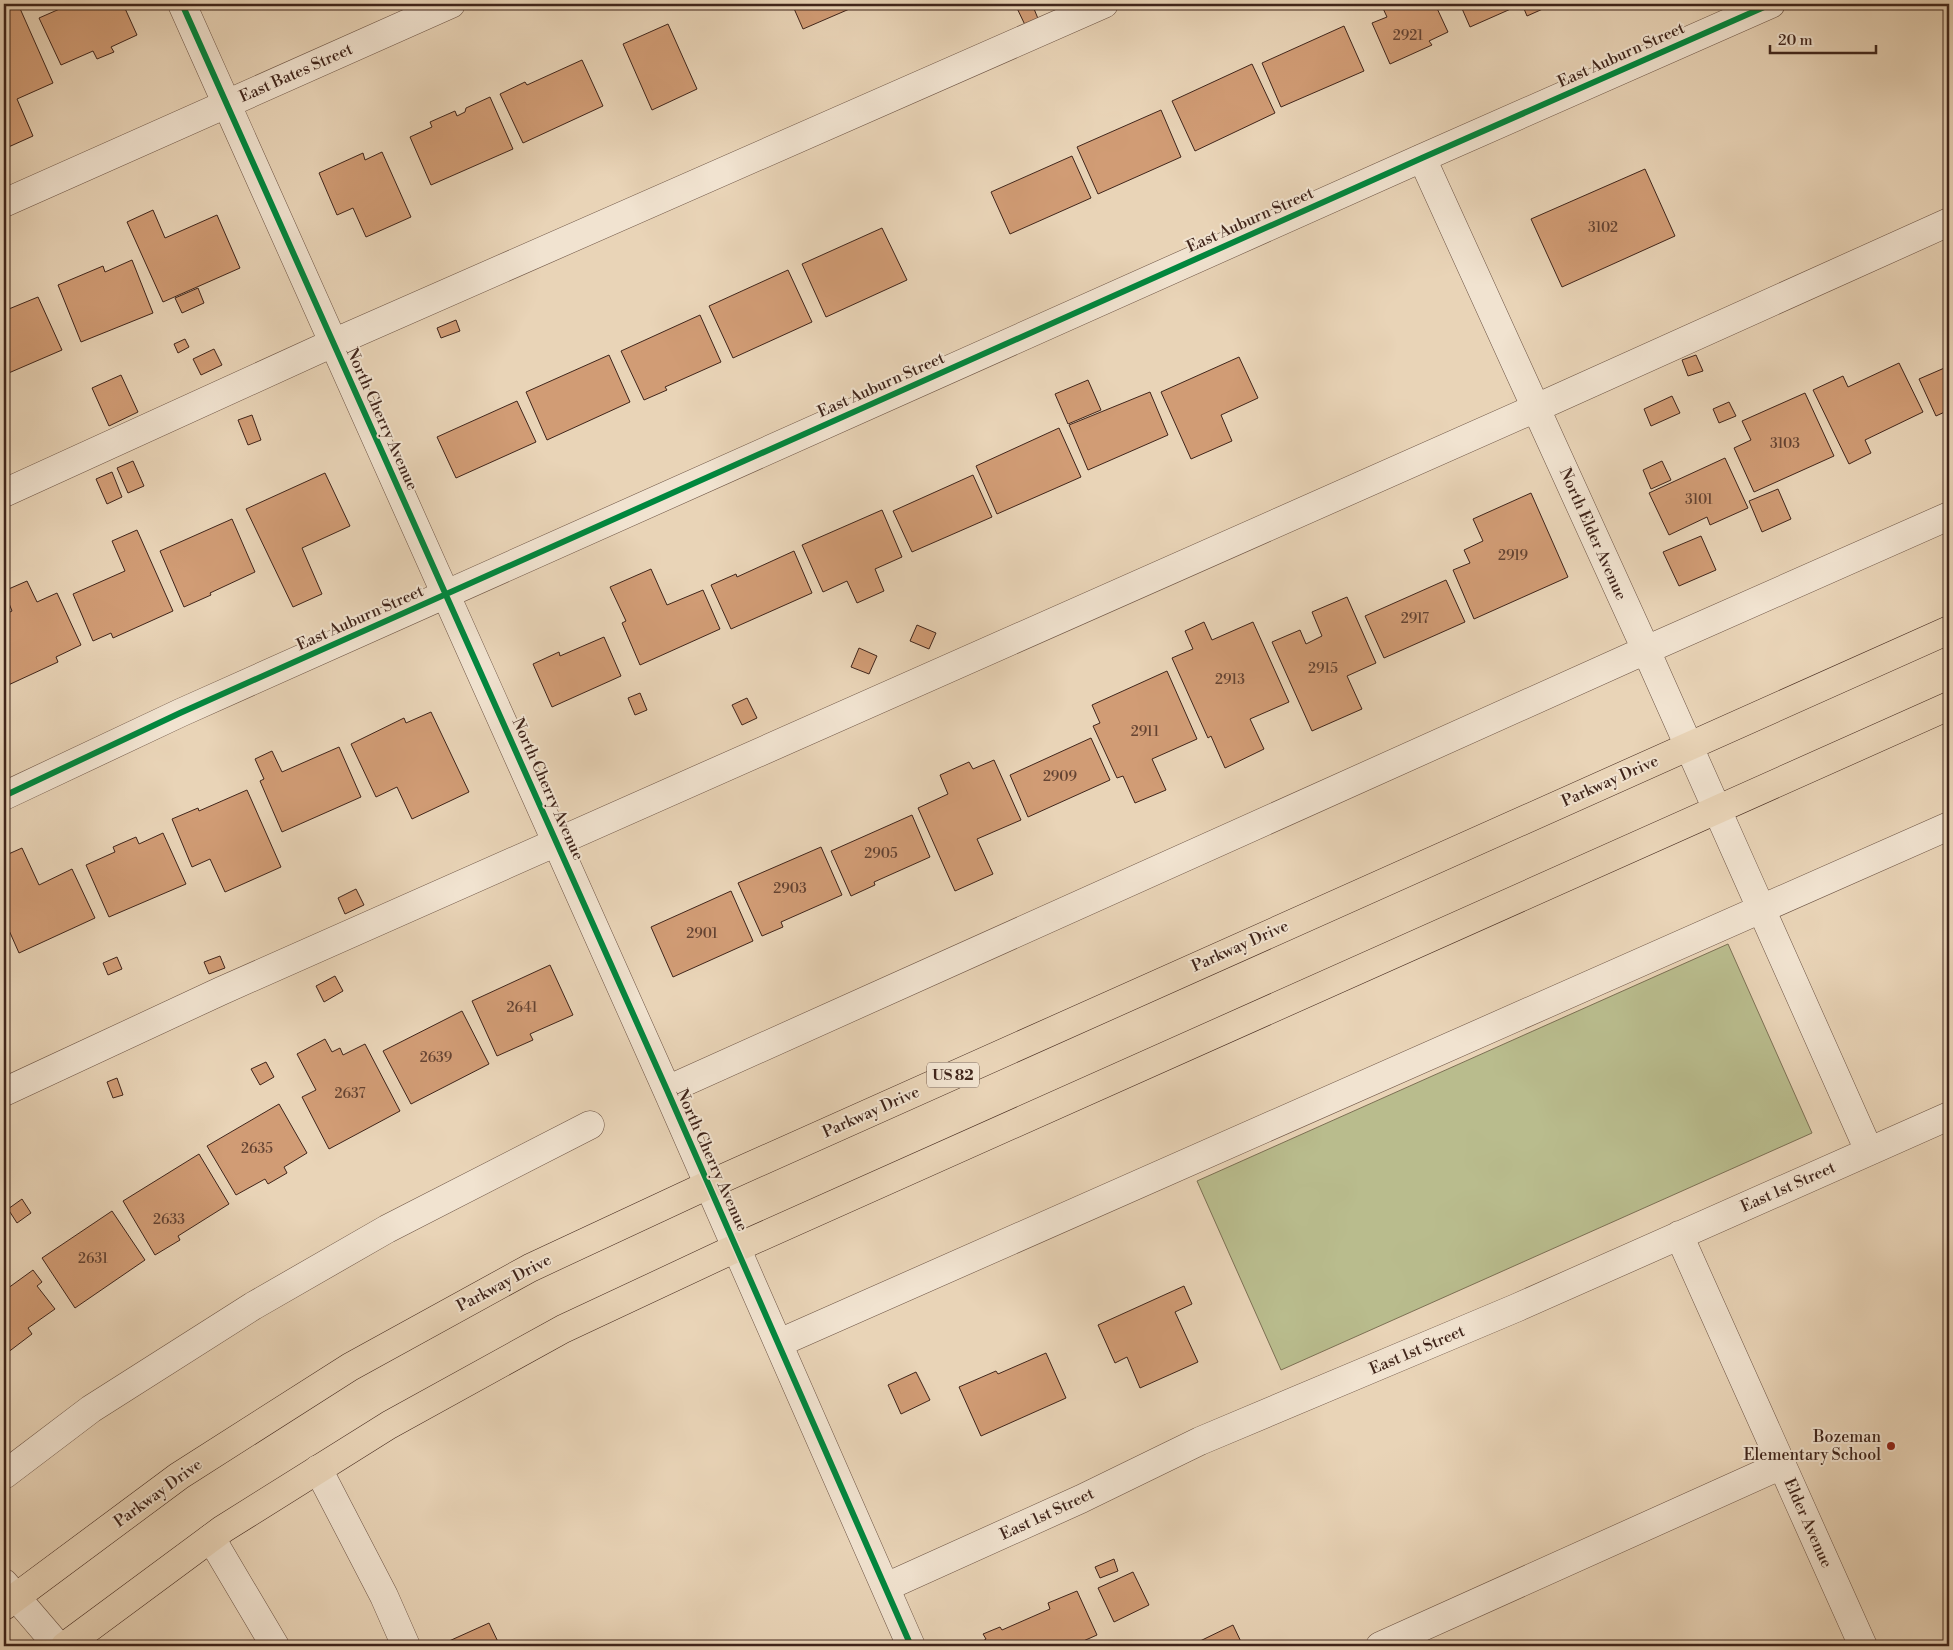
<svg xmlns="http://www.w3.org/2000/svg" width="1953" height="1650" font-family="'Libre Bodoni',serif">
  <rect width="100%" height="100%" fill="#e9d4b7"/>
  <filter id="stains"><feTurbulence type="fractalNoise" baseFrequency=".004" numOctaves="4"/><feColorMatrix values="0 0 0 0 .2 0 0 0 0 .09 0 0 0 0 .02 0 0 0 .5 -.17"/></filter>
  <radialGradient id="worn" r=".72"><stop offset=".6" stop-color="#630" stop-opacity="0"/><stop offset="1" stop-color="#630" stop-opacity=".3"/></radialGradient>
  <!-- green -->
  <path fill="#b9bc8d" stroke="#7c7054" d="M1728 944 1812 1133 1281 1370 1197 1181Z"/>
  <!-- building -->
  <path fill="#d19c75" stroke="#40251b" d="M4 4H18L53 83 17 99 33 136 4 149Z
    M71 4H123L137 35 111 47 114 52 97 59 93 51 61 65 39 18Z
    M792 4H861L803 29Z
    M1015 4H1032L1039 21 1026 27Z
    M1381 4H1435L1448 32 1429 41 1432 45 1390 64 1372 23 1387 17Z
    M1460 4H1522L1470 27Z
    M1522 4H1554L1527 16Z
    M668 24 697 89 652 110 623 44Z
    M1344 26 1364 71 1281 107 1262 63Z
    M582 60 603 106 523 143 500 94 525 82 527 85Z
    M1252 64 1275 113 1195 151 1172 101Z
    M490 97 513 149 431 185 410 137 432 127 430 122 455 111 457 116 465 112 466 108Z
    M1161 110 1181 157 1098 194 1077 147Z
    M382 152 411 217 366 237 353 208 337 215 319 173 363 153 365 160Z
    M1072 156 1091 198 1010 234 991 192Z
    M1645 169 1675 236 1562 287 1531 219Z
    M153 210 165 238 217 215 240 268 163 302 127 222Z
    M882 228 907 280 826 317 802 264Z
    M132 260 153 313 81 342 58 285 103 266 105 272Z
    M788 270 812 322 733 358 709 306Z
    M198 288 204 303 182 313 175 298Z
    M38 297 62 350 4 375V311Z
    M700 315 721 362 665 387 667 390 644 400 621 351Z
    M456 320 460 331 441 338 437 328Z
    M185 339 189 347 178 353 174 344Z
    M214 349 222 365 201 375 193 359Z
    M609 355 630 402 547 440 526 392Z
    M1696 355 1703 371 1688 376 1682 360Z
    M1239 357 1258 398 1221 415 1232 441 1191 459 1161 392Z
    M1899 363 1923 412 1865 440 1871 453 1849 464 1813 390 1843 376 1848 387Z
    M1949 366V410L1936 416 1919 379Z
    M121 375 138 412 109 426 92 388Z
    M1088 380 1101 410 1068 424 1055 394Z
    M1150 392 1168 435 1088 470 1069 425Z
    M1805 393 1834 456 1754 492 1734 448 1751 440 1742 421Z
    M1672 396 1680 413 1651 426 1644 409Z
    M517 401 536 442 456 478 437 437Z
    M1729 402 1736 416 1719 423 1713 409Z
    M252 415 261 440 248 445 238 420Z
    M1059 428 1081 477 997 514 976 466Z
    M1725 458 1748 508 1710 525 1707 517 1669 535 1649 493Z
    M133 461 144 486 128 493 117 468Z
    M1662 461 1671 480 1651 489 1643 470Z
    M112 472 122 497 107 504 96 479Z
    M325 473 350 526 302 548 322 594 293 607 246 509Z
    M973 475 992 517 912 552 893 511Z
    M1778 489 1791 519 1762 532 1749 501Z
    M1531 493 1568 577 1474 619 1453 570 1470 563 1464 550 1483 541 1473 519Z
    M882 510 902 557 875 569 884 591 857 603 847 581 823 592 802 545Z
    M232 519 255 572 210 593 211 595 184 607 160 551Z
    M137 530 173 611 113 638 111 633 93 641 73 594 125 571 112 541Z
    M1701 536 1716 570 1679 586 1663 552Z
    M794 551 812 593 731 629 711 585 736 574 737 577Z
    M651 569 667 605 703 590 720 629 640 665 622 623 626 621 610 587Z
    M1446 580 1465 622 1384 658 1365 616Z
    M27 581 37 602 57 593 81 645 56 657 58 662 4 687V615L12 611 4 591Z
    M1347 597 1376 663 1347 676 1362 709 1312 731 1272 642 1300 630 1306 644 1322 636 1312 612Z
    M1204 622 1212 640 1253 622 1289 702 1250 719 1264 749 1225 768 1211 736 1208 738 1172 658 1193 649 1185 631Z
    M917 625 936 633 929 649 910 641Z
    M604 637 621 676 552 707 533 664 559 652 560 656Z
    M859 648 877 656 869 674 851 667Z
    M1167 671 1197 739 1152 759 1166 790 1135 803 1123 776 1117 778 1093 726 1100 723 1092 705Z
    M640 693 647 710 635 715 628 698Z
    M747 698 757 718 742 725 732 705Z
    M431 712 469 792 412 819 397 787 376 797 351 744 404 718 406 723Z
    M1091 738 1110 780 1028 817 1010 775Z
    M339 747 361 797 282 832 260 781 264 779 255 759 272 751 282 772Z
    M994 760 1021 820 977 839 993 874 955 891 918 808 948 794 940 775 969 762 973 769Z
    M247 790 281 867 225 892 210 859 192 867 172 819 198 808 199 811Z
    M912 815 930 857 874 882 875 885 851 896 831 851Z
    M163 833 186 884 109 917 86 865 115 852 113 847 136 837 139 844Z
    M821 847 842 895 781 922 783 927 762 936 738 883Z
    M22 848 39 885 72 869 95 918 19 953 4 919V856Z
    M356 889 364 905 345 914 338 898Z
    M731 891 753 941 673 977 651 927Z
    M220 956 225 968 209 974 204 962Z
    M117 957 122 969 108 975 103 963Z
    M550 965 573 1015 530 1034 533 1040 497 1056 472 1001Z
    M335 976 343 991 324 1002 316 986Z
    M462 1011 489 1064 411 1104 383 1051Z
    M325 1039 332 1052 340 1048 343 1055 365 1044 400 1111 329 1149 302 1097 316 1090 297 1054Z
    M266 1062 274 1077 260 1085 251 1069Z
    M117 1078 123 1095 113 1098 107 1082Z
    M279 1104 307 1153 284 1167 287 1173 268 1184 265 1179 236 1195 207 1146Z
    M199 1154 229 1204 178 1236 180 1240 155 1255 123 1201Z
    M22 1199 31 1213 17 1223 8 1209Z
    M112 1211 145 1260 75 1308 42 1258Z
    M33 1270 42 1282 37 1286 55 1309 28 1328 32 1334 7 1353 4 1347V1291Z
    M1184 1286 1192 1304 1175 1312 1198 1362 1140 1388 1127 1357 1115 1363 1098 1325Z
    M1046 1353 1066 1398 981 1436 959 1387 996 1371 998 1374Z
    M916 1372 930 1400 901 1414 888 1385Z
    M1114 1559 1118 1571 1100 1578 1095 1567Z
    M1133 1572 1149 1605 1114 1622 1098 1588Z
    M1077 1591 1097 1635 1072 1646H985L983 1641 986 1639 983 1634 1000 1627 1002 1630 1050 1609 1048 1603Z
    M489 1623 500 1646H438Z
    M1233 1625 1243 1646H1200L1198 1642Z"/>
  <g fill="none" stroke-linecap="round" stroke-linejoin="round">
    <defs>
      <path id="minor" d="M182 4 667 1090 911 1646
        M1422 158 1646 650 1869 1151
        M4 203 451 4
        M4 493 333 343 1104 4
        M4 796 180 713 1422 158 1771 4
        M667 1090 1646 650 1949 516
        M4 1092 221 991 1536 408 1949 222
        M1679 1235 1863 1646
        M779 1343 1949 826
        M318 1469 384 1596 406 1646
        M4 1475 91 1409 253 1306 387 1229 590 1125
        M211 1538 275 1646
        M4 1583 58 1646
        M886 1587 1081 1499 1200 1441 1516 1308 1949 1116
        M1380 1646 1782 1465"/>
      <path id="highway" d="M4 1606 179 1476 350 1367 530 1268 708 1185 1949 630
        M65 1646 223 1529 389 1425 563 1329 736 1248 1949 706"/>
    </defs>
    <!-- minor casing -->
    <use href="#minor" stroke="#6a5142" stroke-width="29"/>
    <!-- highway casing -->
    <use href="#highway" stroke="#40251b" stroke-width="29"/>
    <!-- minor -->
    <use href="#minor" stroke="#f1e3d0" stroke-width="28"/>
    <!-- highway -->
    <use href="#highway" stroke="#e9d4b7" stroke-width="28"/>
    <defs>
      <path id="cycleway" d="M182 4 667 1090 911 1646
        M4 796 180 713 1422 158 1771 4"/>
    </defs>
    <!-- cycleway casing -->
    <use href="#cycleway" stroke="#f1e3d0" stroke-width="9"/>
    <!-- cycleway -->
    <use href="#cycleway" stroke="#00873e" stroke-width="6"/>
  </g>
  <!-- markers -->
  <circle fill="#8f2418" stroke="#f1e3d0" stroke-width="2" cx="1891" cy="1446" r="5"/>
  <g text-anchor="middle" dominant-baseline="central" stroke-width="4" stroke-linejoin="round" paint-order="stroke">
    <!-- number labels -->
    <g font-size="14" fill="#644332">
      <text x="1408" y="36">2921</text>
      <text x="1603" y="228">3102</text>
      <text x="1785" y="444">3103</text>
      <text x="1699" y="500">3101</text>
      <text x="1513" y="556">2919</text>
      <text x="1415" y="619">2917</text>
      <text x="1323" y="669">2915</text>
      <text x="1230" y="680">2913</text>
      <text x="1145" y="732">2911</text>
      <text x="1060" y="777">2909</text>
      <text x="881" y="854">2905</text>
      <text x="790" y="889">2903</text>
      <text x="702" y="934">2901</text>
      <text x="522" y="1008">2641</text>
      <text x="436" y="1058">2639</text>
      <text x="350" y="1094">2637</text>
      <text x="257" y="1149">2635</text>
      <text x="169" y="1220">2633</text>
      <text x="93" y="1259">2631</text>
    </g>
    <!-- shield labels -->
    <rect fill="#f1e3d0" stroke="#755e51" stroke-width="1" x="927" y="1062.5" width="52" height="25" rx="4"/>
    <g font-size="15" font-weight="bold" fill="#40251b">
      <text x="953" y="1075">US 82</text>
    </g>
    <!-- street labels -->
    <g font-size="16" fill="#40251b" stroke="#f1e3d0">
      <text transform="translate(1621 55) rotate(-24)">East Auburn Street</text>
      <text transform="translate(296 73) rotate(-24)">East Bates Street</text>
      <text transform="translate(1250 220) rotate(-24)">East Auburn Street</text>
      <text transform="translate(881 385) rotate(-24)">East Auburn Street</text>
      <text transform="translate(382 419) rotate(66)">North Cherry Avenue</text>
      <text transform="translate(1593 534) rotate(66)">North Elder Avenue</text>
      <text transform="translate(360 618) rotate(-24)">East Auburn Street</text>
      <text transform="translate(1610 781) rotate(-24)">Parkway Drive</text>
      <text transform="translate(548 789) rotate(66)">North Cherry Avenue</text>
      <text transform="translate(1240 946) rotate(-24)">Parkway Drive</text>
      <text transform="translate(871 1112) rotate(-24)">Parkway Drive</text>
      <text transform="translate(712 1160) rotate(66)">North Cherry Avenue</text>
      <text transform="translate(1788 1187) rotate(-24)">East 1st Street</text>
      <text transform="translate(504 1283) rotate(-28)">Parkway Drive</text>
      <text transform="translate(1417 1350) rotate(-23)">East 1st Street</text>
      <text transform="translate(158 1493) rotate(-36)">Parkway Drive</text>
      <text transform="translate(1047 1514) rotate(-25)">East 1st Street</text>
      <text transform="translate(1808 1523) rotate(66)">Elder Avenue</text>
    </g>
    <!-- poi labels -->
    <g font-size="16" fill="#40251b" stroke="#f1e3d0" text-anchor="end">
      <text x="1881" y="1437">Bozeman<tspan x="1881" dy="18">Elementary School</tspan></text>
    </g>
  </g>
  <!-- margin -->
  <rect width="1953" height="1650" fill="none" stroke="#e9d4b7" stroke-width="20"/>
  <rect x="5" y="5" width="1943" height="1640" fill="none" stroke="#40251b" stroke-width="2.5"/>
  <rect x="10" y="10" width="1933" height="1630" fill="none" stroke="#40251b"/>
  <!-- scale -->
  <path d="M1770 45v8h106v-8" fill="none" stroke="#40251b" stroke-width="2.5"/>
  <text x="1778" y="45" font-size="15" fill="#40251b" stroke="#f1e3d0" stroke-width="4" paint-order="stroke">20 m</text>
  <rect width="100%" height="100%" filter="url(#stains)"/>
  <rect width="100%" height="100%" fill="url(#worn)"/>
</svg>
